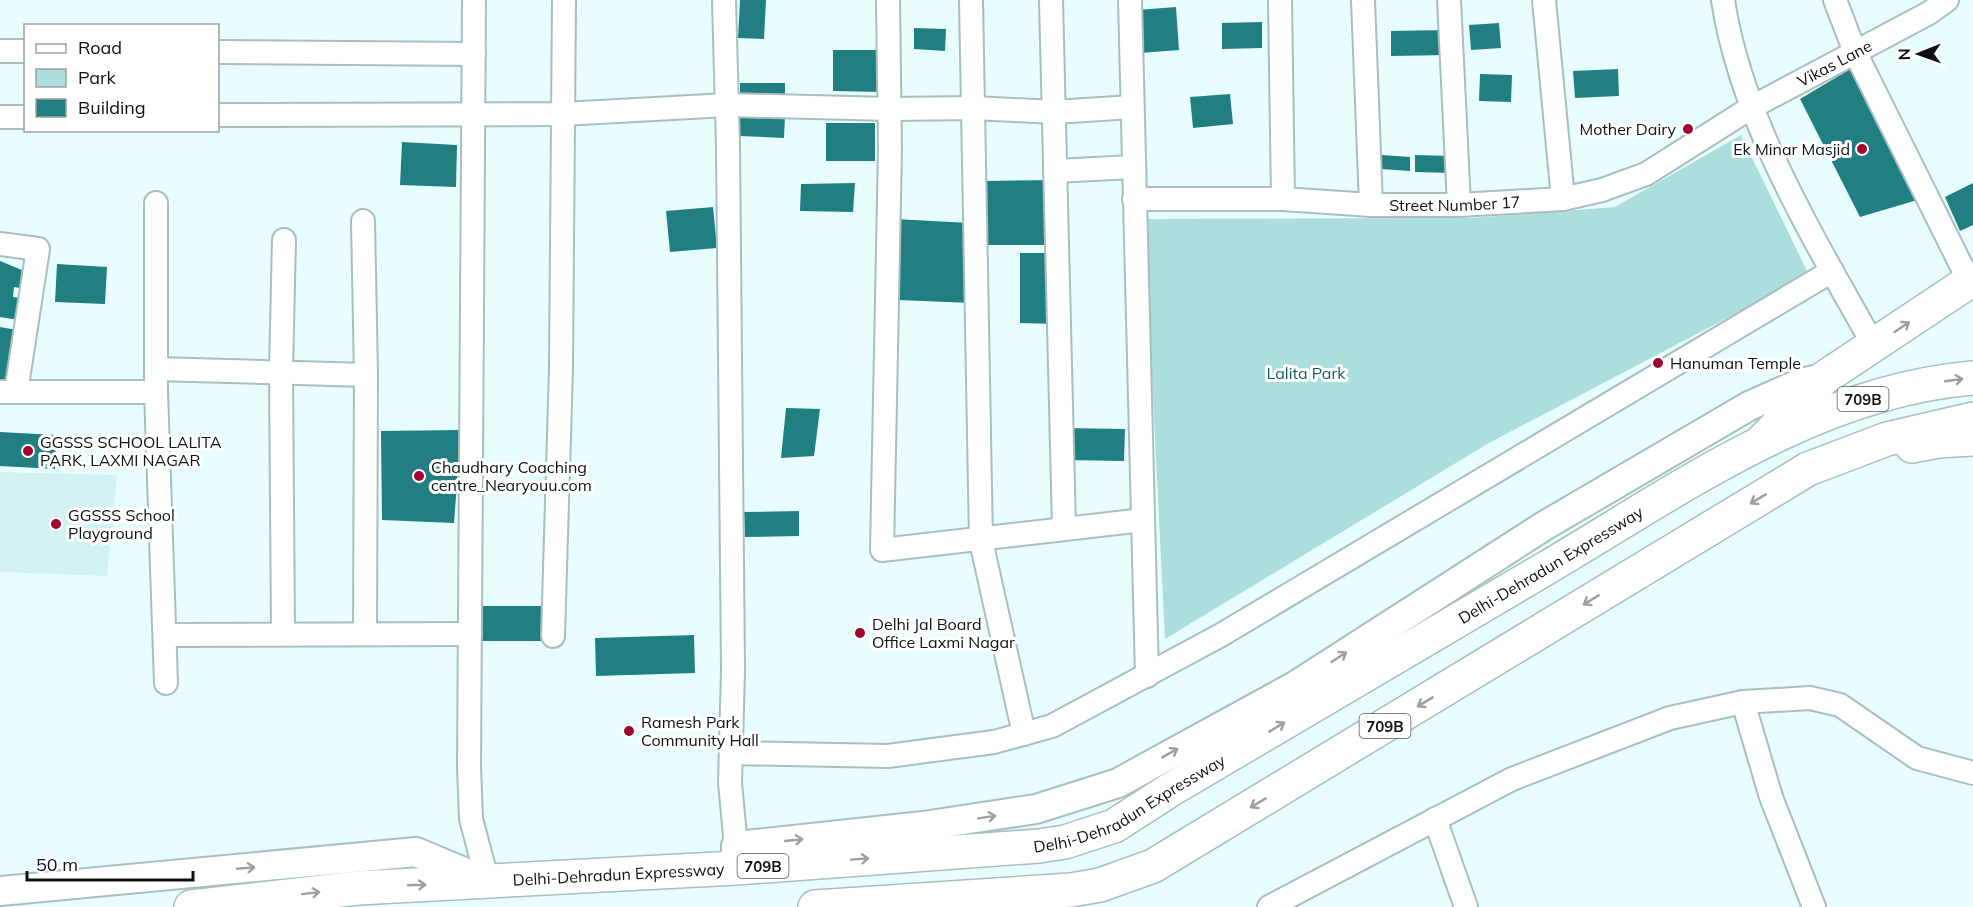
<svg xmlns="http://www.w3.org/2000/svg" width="1973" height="907" font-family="Mulish,sans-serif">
  <rect width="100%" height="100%" fill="#e8fefe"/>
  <!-- built -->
  <path fill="#d3f3f3" d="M0 472 117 475 107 576 0 572Z"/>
  <!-- green -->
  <path fill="#addede" d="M1741 135 1809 275 1489 443 1165 639 1144 219 1472 218 1615 207Z"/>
  <!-- building -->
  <path fill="#227f81" d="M740 0H766L764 39 738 38Z
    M1176 7 1179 50 1140 53 1137 10Z
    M1262 22V48L1222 49V23Z
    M1499 23 1501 48 1471 50 1469 25Z
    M914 28 946 29 945 51 914 49Z
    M1448 30 1449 55 1391 56V31Z
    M833 50H882V92L833 91Z
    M1857 65 1924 198 1860 217 1800 99Z
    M1618 69 1619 96 1575 98 1573 71Z
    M1480 74 1512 75 1511 102 1479 101Z
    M740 83H785V103H740Z
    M1230 94 1233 124 1193 128 1190 97Z
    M740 113 785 115 784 138 739 136Z
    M826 123H875V161H826Z
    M402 142 457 145 456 187 400 185Z
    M1381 155 1410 157V171L1381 169Z
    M1415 155 1451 156V173L1415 172Z
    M1055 180 1054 245H979L980 181Z
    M855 183 853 212 800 211 801 184Z
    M1973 183V225L1960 231 1945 197Z
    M713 207 717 248 670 252 666 211Z
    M895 219 970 223 971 303 899 300Z
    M1020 253H1054L1056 324 1020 323Z
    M0 261 22 270 21 276 28 277 26 289 14 287 13 297 25 299 18 320 0 317Z
    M57 264 107 267 105 304 55 302Z
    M0 327 17 330 19 350 10 349 9 357 18 358 16 376 0 382Z
    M786 408 820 409 814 456 781 458Z
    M1064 428 1125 429 1124 461 1063 460Z
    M461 430 454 523 382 520 381 431Z
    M0 432 56 435 55 469 0 466Z
    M799 511V536L745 537 744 512Z
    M479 606H546V641H480Z
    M694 635 695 673 596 676 595 638Z"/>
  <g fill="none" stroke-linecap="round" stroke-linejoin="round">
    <defs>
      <g id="minor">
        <path d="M474 0 469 767 471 819 488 883"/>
        <path d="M724 0 728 147 733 670 730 783 736 846"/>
        <path d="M888 0 890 149 882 550 1143 520"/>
        <path d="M971 0 981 541 1024 734"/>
        <path d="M1051 0 1064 528"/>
        <path d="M1130 0 1147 676"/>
        <path d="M1280 0 1283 199"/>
        <path d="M1363 0 1371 205"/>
        <path d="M1449 0 1459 205"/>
        <path d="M1544 0 1563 199"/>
        <path d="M1723 0C1741 121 1815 240 1874 346"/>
        <path d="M1835 0 1855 52 1969 281"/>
        <path d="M0 51H26"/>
        <path d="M218 52 474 54"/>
        <path d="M218 115 563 114 727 105 890 109 974 108 1054 112 1132 107"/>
        <path d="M0 117H26"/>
        <path d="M1055 171 1133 167"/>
        <path id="s1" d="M1134 199H1283L1371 205H1459L1563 199 1602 190 1646 174 1752 107 1929 13 1947 0"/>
        <path d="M156 203V392L166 683"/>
        <path d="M363 221 366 375 365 633"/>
        <path d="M0 244 38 249 16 392"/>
        <path d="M156 369 366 375"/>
        <path d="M0 392H156"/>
        <path d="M283 633 281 371 284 240"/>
        <path d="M165 635 470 634"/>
        <path d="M553 636 561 368 564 0"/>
        <path d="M1743 702 1771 797 1814 907"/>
        <path d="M731 753 888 756 994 742 1052 726 1221 635 1832 271"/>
        <path d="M1435 819 1466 907"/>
        <path d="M1269 907 1512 779 1670 718 1743 702 1810 698 1840 705 1917 758 1973 773"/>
      </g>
      <path id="tertiary" d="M736 868V846L923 826 1036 809 1118 783 1295 686 1544 526 1749 406 1801 383 1824 378
        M0 891 416 852 485 881"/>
      <path id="primary" d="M1761 442 1824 378 1973 279"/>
      <path id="trunk" d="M1912 446 1938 441 1973 439"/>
      <g id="motorway">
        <path id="s2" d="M191 907 358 888 736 868 1039 846 1065 842 1114 826 1170 790C1296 716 1422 642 1548 567 1680 489 1815 391 1973 378"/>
        <path d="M815 907 1071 890 1100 885 1153 866 1808 469 1887 439 1973 419"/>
      </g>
    </defs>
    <!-- minor casing -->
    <use href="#minor" stroke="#a9bebe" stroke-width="26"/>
    <!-- tertiary casing -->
    <use href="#tertiary" stroke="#a9bebe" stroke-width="32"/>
    <!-- primary casing -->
    <use href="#primary" stroke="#a9bebe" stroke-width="36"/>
    <!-- trunk casing -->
    <use href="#trunk" stroke="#a9bebe" stroke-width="36"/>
    <!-- motorway casing -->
    <use href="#motorway" stroke="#a9bebe" stroke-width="36"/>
    <!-- minor -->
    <use href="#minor" stroke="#fff" stroke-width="22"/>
    <!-- tertiary -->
    <use href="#tertiary" stroke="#fff" stroke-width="28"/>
    <!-- primary -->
    <use href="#primary" stroke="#fff" stroke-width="33"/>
    <!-- trunk -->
    <use href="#trunk" stroke="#fff" stroke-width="33"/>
    <!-- motorway -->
    <use href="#motorway" stroke="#fff" stroke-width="33"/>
  </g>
  <!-- one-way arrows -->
  <defs><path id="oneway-shaft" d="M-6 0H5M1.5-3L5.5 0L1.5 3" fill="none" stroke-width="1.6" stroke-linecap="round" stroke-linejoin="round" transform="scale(1.5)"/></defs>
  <g stroke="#9da0a1">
    <use href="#oneway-shaft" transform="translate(1902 327) rotate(-34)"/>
    <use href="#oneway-shaft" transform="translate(1954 380) rotate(-8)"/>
    <use href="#oneway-shaft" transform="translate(1758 499) rotate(149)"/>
    <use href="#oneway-shaft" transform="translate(1591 600) rotate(149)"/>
    <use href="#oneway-shaft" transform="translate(1339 657) rotate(-33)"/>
    <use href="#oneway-shaft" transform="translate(1425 702) rotate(149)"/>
    <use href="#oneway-shaft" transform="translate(1277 727) rotate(-31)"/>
    <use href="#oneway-shaft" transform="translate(1170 753) rotate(-29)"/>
    <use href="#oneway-shaft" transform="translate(1258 803) rotate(149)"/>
    <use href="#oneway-shaft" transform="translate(987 817) rotate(-9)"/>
    <use href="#oneway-shaft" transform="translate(794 840) rotate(-6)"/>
    <use href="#oneway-shaft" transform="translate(860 859) rotate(-4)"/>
    <use href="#oneway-shaft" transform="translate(246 868) rotate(-5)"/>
    <use href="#oneway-shaft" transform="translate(417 885) rotate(-2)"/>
    <use href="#oneway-shaft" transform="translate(311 893) rotate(-7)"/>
  </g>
  <!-- markers -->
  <g fill="#a30531" stroke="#fff" stroke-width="2">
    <circle cx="1688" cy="129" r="6"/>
    <circle cx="1862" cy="149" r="6"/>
    <circle cx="1658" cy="363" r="6"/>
    <circle cx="28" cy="451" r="6"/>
    <circle cx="419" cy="476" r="6"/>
    <circle cx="56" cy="524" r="6"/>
    <circle cx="860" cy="633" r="6"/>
    <circle cx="629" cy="731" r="6"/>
  </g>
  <g text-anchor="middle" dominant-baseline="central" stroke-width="6" stroke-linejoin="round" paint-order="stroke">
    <!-- shield labels -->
    <g fill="#fff" stroke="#54595a" stroke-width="1.5">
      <rect x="1837.5" y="387" width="51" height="24" rx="4.5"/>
      <rect x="1359.5" y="714" width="51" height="24" rx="4.5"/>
      <rect x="737.5" y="854" width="51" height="24" rx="4.5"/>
    </g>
    <g font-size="15" font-weight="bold" fill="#0b1213">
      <text x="1863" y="399">709B</text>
      <text x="1385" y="726">709B</text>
      <text x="763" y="866">709B</text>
    </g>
    <!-- street labels -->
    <g font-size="16" fill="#0b1213" stroke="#fff">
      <text stroke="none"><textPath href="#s1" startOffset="735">Vikas Lane</textPath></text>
      <text stroke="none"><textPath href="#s1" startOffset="321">Street Number 17</textPath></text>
      <text stroke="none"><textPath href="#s2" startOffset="1437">Delhi-Dehradun Expressway</textPath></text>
      <text stroke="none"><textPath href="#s2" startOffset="951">Delhi-Dehradun Expressway</textPath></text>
      <text stroke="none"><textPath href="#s2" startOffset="429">Delhi-Dehradun Expressway</textPath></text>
    </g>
    <!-- poi labels -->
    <g font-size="16" fill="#0b1213" stroke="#fff" text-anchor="start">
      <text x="1676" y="129" text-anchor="end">Mother Dairy</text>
      <text x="1850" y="149" text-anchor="end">Ek Minar Masjid</text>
      <text x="1670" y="363">Hanuman Temple</text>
      <text x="40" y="442">GGSSS SCHOOL LALITA<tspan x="40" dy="18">PARK, LAXMI NAGAR</tspan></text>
      <text x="431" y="467">Chaudhary Coaching<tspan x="431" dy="18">centre_Nearyouu.com</tspan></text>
      <text x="68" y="515">GGSSS School<tspan x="68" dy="18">Playground</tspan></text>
      <text x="872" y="624">Delhi Jal Board<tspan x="872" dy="18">Office Laxmi Nagar</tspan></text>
      <text x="641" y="722">Ramesh Park<tspan x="641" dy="18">Community Hall</tspan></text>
    </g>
    <!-- park labels -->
    <g font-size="16" fill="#165f60" stroke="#fff">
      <text x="1306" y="373">Lalita Park</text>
    </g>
  </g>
  <!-- legend -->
  <rect x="24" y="24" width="195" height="108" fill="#ffffff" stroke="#9da0a1" stroke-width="1.5"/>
  <rect x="36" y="44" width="30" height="9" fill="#ffffff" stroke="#9da0a1" stroke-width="1.5"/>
  <text x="78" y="54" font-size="18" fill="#0b1213">Road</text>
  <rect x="36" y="69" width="30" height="18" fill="#addede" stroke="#9da0a1" stroke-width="1.5"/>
  <text x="78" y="84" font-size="18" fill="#0b1213">Park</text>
  <rect x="36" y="99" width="30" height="18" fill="#227f81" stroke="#9da0a1" stroke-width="1.5"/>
  <text x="78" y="114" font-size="18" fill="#0b1213">Building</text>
  <!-- north arrow -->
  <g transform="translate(1919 54) rotate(269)" stroke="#ffffff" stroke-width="4.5" paint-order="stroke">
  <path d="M0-4.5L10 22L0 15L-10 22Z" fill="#0b1213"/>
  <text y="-9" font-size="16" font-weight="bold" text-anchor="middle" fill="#0b1213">N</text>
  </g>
  <!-- scale -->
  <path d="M27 871v9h166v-9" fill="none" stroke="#0b1213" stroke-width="3"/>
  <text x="36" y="871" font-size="18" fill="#0b1213" stroke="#ffffff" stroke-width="4.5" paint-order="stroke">50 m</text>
</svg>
